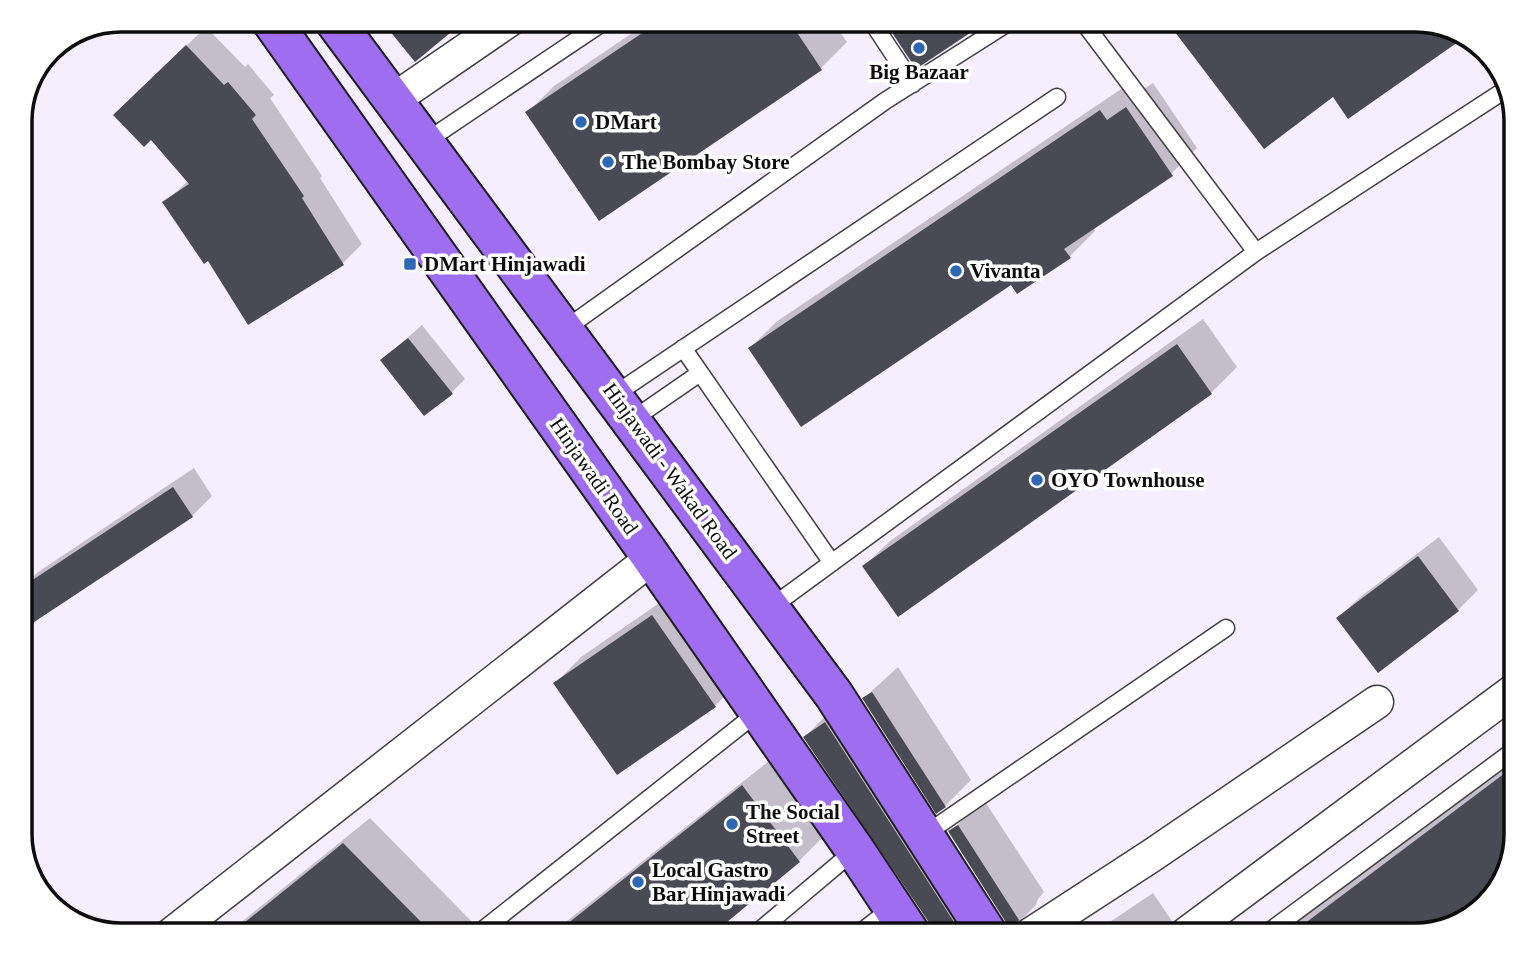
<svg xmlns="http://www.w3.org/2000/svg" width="1536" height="955" font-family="'Times New Roman',serif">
  <rect width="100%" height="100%" fill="#f5eefe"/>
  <!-- shadow -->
  <path fill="#0003" d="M653 19H831L847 42 821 68 599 219 528 112 554 86Z
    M206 27 245 67 248 64 274 95 270 98 322 176 320 178 362 244 343 263 208 259 164 203 188 181 134 96Z
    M1153 83 1197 148 1171 174 1093 227 1095 231 1069 257 1011 282 750 348 776 322 1127 85 1134 95Z
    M1203 319 1237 367 1211 393 864 566 890 541Z
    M422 325 465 379 451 393 382 360Z
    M194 468 212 496 192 516 39 618 19 638V590L38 572Z
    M1439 537 1478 590 1458 610 1379 671 1338 618 1359 598Z
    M678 590 740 680 715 706 556 683 581 657Z
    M898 667 971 780 945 806 864 698Z
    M830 711 1004 930 1016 933 1065 926 1071 936H935L932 923 805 737Z
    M1517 757V835L1500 890 1466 922 1416 936H1279Z
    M769 761 825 835 799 861 707 936H548Z
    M984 800 1044 892 1038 899 1036 905 1011 930 950 832Z
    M370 818 486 936H224Z
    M1153 893 1178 930 1172 936H1089Z"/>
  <!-- building -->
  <path fill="#4a4a55" d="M380 19H467L415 62Z
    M663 19H788L822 70 599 221 525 112Z
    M883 19H991L916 69Z
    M1165 19H1415L1468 35 1348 119 1333 97 1264 149Z
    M186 45 224 85 228 82 256 115 252 119 304 196 302 198 344 265 248 325 208 261 204 264 162 202 189 184 151 140 144 147 113 115Z
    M1126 107 1173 176 1064 249 1071 258 1017 294 1011 285 801 427 748 348 1100 110 1107 120Z
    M408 338 453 394 424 416 380 360Z
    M1177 344 1212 394 898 617 862 566Z
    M173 487 193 517 19 632V589Z
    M1418 556 1459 611 1378 673 1336 618Z
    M652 615 716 707 617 775 553 683Z
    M872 692 946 807 936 814 862 698Z
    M825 722 963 936H934L930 924 803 737Z
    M1517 764V835L1500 890 1466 922 1416 936H1288Z
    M742 785 800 862 710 936H552Z
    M958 825 1019 920 1012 927 1010 933 1007 924 948 831Z
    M343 843 435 936H228Z"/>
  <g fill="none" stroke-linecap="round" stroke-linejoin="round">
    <defs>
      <path id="lane" d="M870 19 913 84
        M1081 19 1256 252
        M425 142 608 19
        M565 329 885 101 1014 19
        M683 348 832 563
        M614 395 1057 97
        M632 420 700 373
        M770 608 1256 252 1508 88
        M924 835 1226 628
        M475 936 758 712
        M753 936 855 850
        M856 936 893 907
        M1263 936 1517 748"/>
      <path id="street" d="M393 100 511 19
        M169 936 652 558
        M1028 936 1151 856 1377 702
        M1183 936 1517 688"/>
      <path id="primary" d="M270 19 652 558 855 850 912 936
        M333 19 834 695 989 936"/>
    </defs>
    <!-- lane casing -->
    <use href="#lane" stroke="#404040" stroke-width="19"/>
    <!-- street casing -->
    <use href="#street" stroke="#404040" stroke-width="35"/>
    <!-- primary casing -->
    <use href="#primary" stroke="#1e1e1e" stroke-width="42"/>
    <!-- lane -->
    <use href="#lane" stroke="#fff" stroke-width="16"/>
    <!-- street -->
    <use href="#street" stroke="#fff" stroke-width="32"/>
    <!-- primary -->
    <use href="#primary" stroke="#9e6df0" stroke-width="38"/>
  </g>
  <!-- markers -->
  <g fill="#2e67b4" stroke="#fff" stroke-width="2.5">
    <circle cx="919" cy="48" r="7"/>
    <circle cx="581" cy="122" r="7"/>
    <circle cx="608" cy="162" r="7"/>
    <rect x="403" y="257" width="14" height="14" rx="3.5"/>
    <circle cx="956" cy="271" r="7"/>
    <circle cx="1037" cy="480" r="7"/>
    <circle cx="732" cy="824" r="7"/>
    <circle cx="638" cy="882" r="7"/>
  </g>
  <g text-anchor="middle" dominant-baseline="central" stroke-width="7" stroke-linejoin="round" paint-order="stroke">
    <!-- poi labels -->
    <g font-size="21" font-weight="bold" fill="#0d0d0d" stroke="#fff" text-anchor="start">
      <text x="919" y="72" text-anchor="middle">Big Bazaar</text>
      <text x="595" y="122">DMart</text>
      <text x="622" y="162">The Bombay Store</text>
      <text x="424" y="264">DMart Hinjawadi</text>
      <text x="970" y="271">Vivanta</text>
      <text x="1051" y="480">OYO Townhouse</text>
      <text x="746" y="812">The Social<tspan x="746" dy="24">Street</tspan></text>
      <text x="652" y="870">Local Gastro<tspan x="652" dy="24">Bar Hinjawadi</tspan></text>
    </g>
    <!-- street labels -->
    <g font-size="21" fill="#0d0d0d" stroke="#fff">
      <text transform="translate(670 471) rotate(54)">Hinjawadi - Wakad Road</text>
      <text transform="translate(594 476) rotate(55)">Hinjawadi Road</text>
    </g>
  </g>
  <!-- crop -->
  <path d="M0 0H1536V955H0ZM121 32H1415A89 89 0 0 1 1504 121V834A89 89 0 0 1 1415 923H121A89 89 0 0 1 32 834V121A89 89 0 0 1 121 32Z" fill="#fff" fill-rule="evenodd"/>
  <path fill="none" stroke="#0d0d0d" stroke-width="3.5" d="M121 32H1415A89 89 0 0 1 1504 121V834A89 89 0 0 1 1415 923H121A89 89 0 0 1 32 834V121A89 89 0 0 1 121 32Z"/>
</svg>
